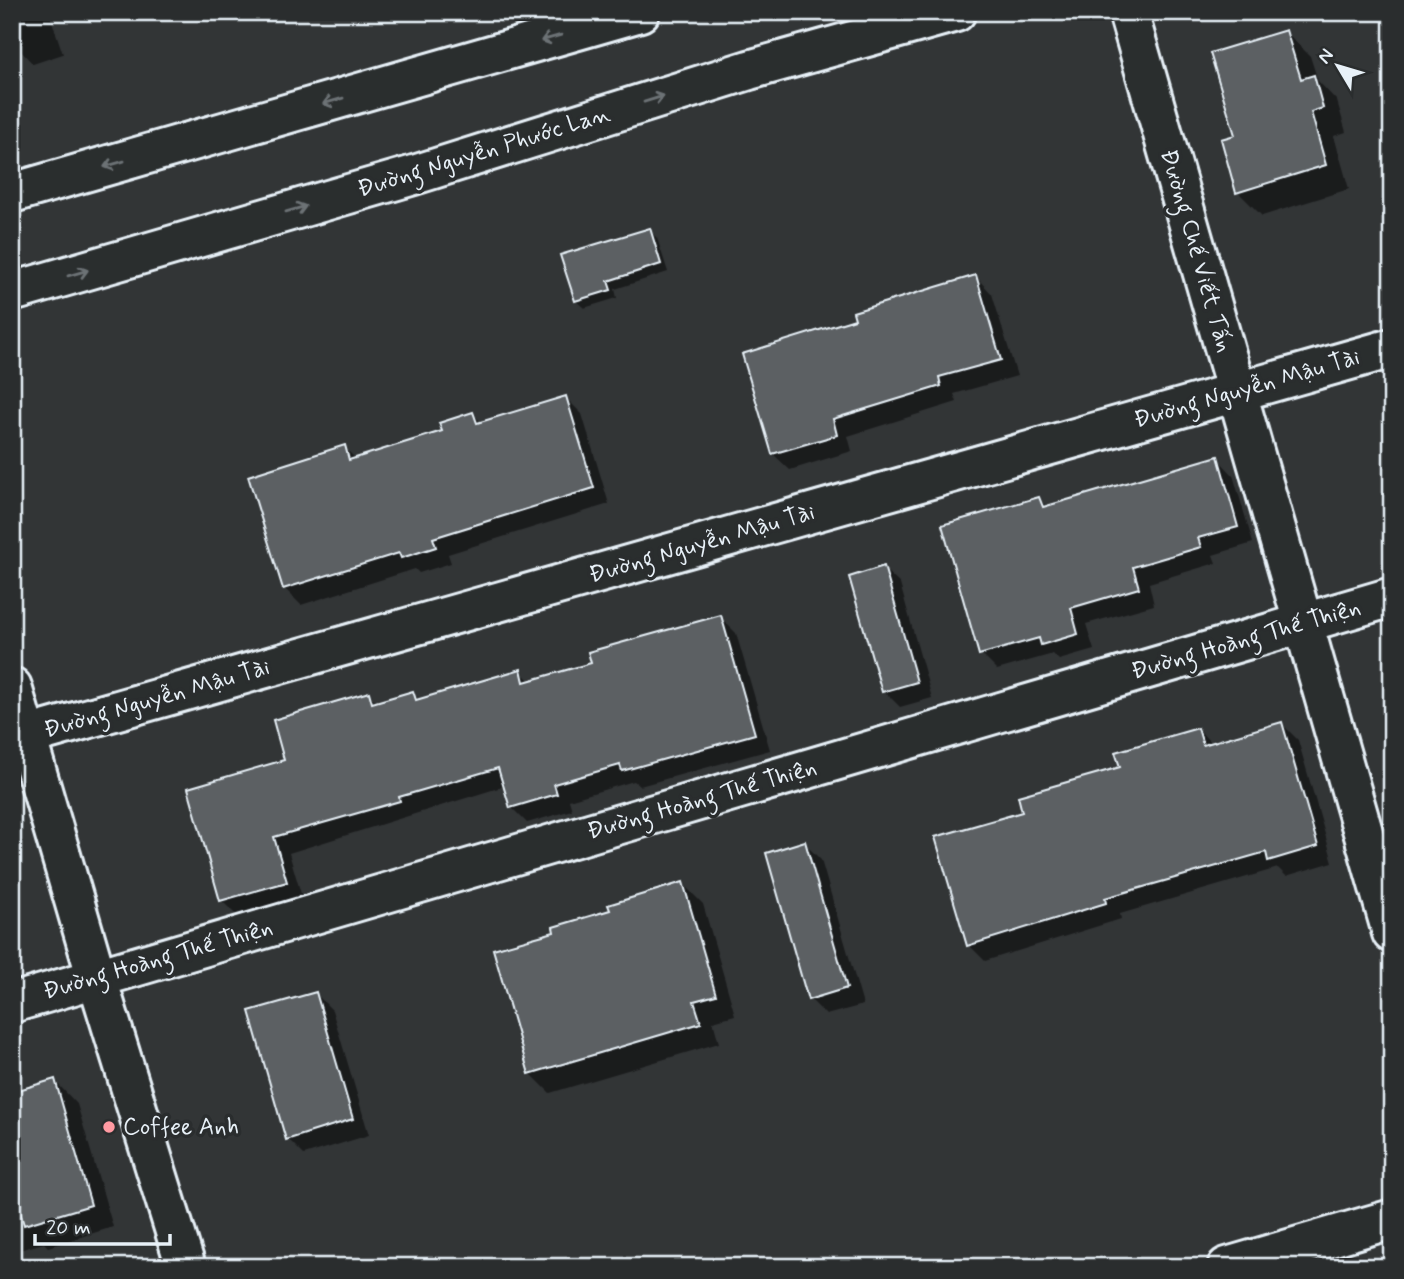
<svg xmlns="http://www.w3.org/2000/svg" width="1404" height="1279" font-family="Mynerve,sans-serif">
  <rect width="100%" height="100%" fill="#323536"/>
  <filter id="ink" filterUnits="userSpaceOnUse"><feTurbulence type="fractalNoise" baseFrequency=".0143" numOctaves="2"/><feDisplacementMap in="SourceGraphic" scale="14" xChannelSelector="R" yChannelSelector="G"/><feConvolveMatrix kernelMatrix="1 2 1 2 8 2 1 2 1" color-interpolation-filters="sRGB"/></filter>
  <g filter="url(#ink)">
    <!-- shadow -->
    <path fill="#0007" d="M12 12H49L63 54 33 64 17 47 12 34Z
      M1286 32 1310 56 1318 81 1337 101 1346 132 1334 136 1349 189 1262 216 1238 192 1237 136Z
      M649 230 657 238 668 272 615 289 617 298 584 308 576 301Z
      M976 277 992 294 1017 376 954 394 957 402 848 436 852 451 790 470 773 454 858 320Z
      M566 398 582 414 609 504 448 554 451 563 419 573 415 569 301 605 284 588 344 447 356 459 444 432 473 414 482 423Z
      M1217 458 1233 475 1253 543 1213 555 1216 563 1149 583 1154 605 1086 624 1094 650 1059 660 1053 654 997 670 981 654 1039 499 1047 507Z
      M883 568 900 584 932 698 900 707 884 691Z
      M720 617 736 633 770 750 640 786 634 781 569 800 572 810 527 823 511 807 505 786 289 853 302 897 237 916 221 900 286 761 368 694 378 703 413 693 420 701 520 671 531 682 593 664Z
      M1282 724 1298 740 1333 862 1286 876 1278 868 1120 914 1121 919 985 961 969 945 1025 813 1198 729 1212 744Z
      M804 843 821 860 863 1005 826 1015 810 999Z
      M683 884 703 904 735 1015 713 1021 719 1043 550 1093 530 1073 556 933Z
      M316 994 332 1010 369 1135 304 1155 288 1139Z
      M55 1081 77 1104 113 1227 48 1247 44 1243 12 1252V1094Z"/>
    <!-- building -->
    <path fill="#5c6063" stroke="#e8f1f8" stroke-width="2" d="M1286 30 1301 79 1314 75 1323 108 1311 112 1326 165 1236 193 1221 139 1235 135 1210 53Z
      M650 228 661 264 608 281 611 290 575 301 560 255Z
      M976 275 1001 360 939 377 941 386 833 419 837 435 772 454 742 354 855 319 853 312Z
      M566 396 594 488 433 538 436 547 401 558 399 553 283 589 248 476 345 445 349 460 442 431 439 423 473 412 477 423Z
      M1218 456 1238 527 1198 538 1201 547 1133 567 1139 588 1071 608 1078 634 1041 645 1039 638 979 655 942 525 1039 497 1043 507Z
      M884 566 917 682 882 692 849 577Z
      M721 615 755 734 622 771 620 765 554 784 557 794 510 808 498 768 399 797 400 801 274 837 287 882 220 901 188 788 284 760 273 720 369 692 372 703 413 691 416 700 521 669 524 682 591 663 588 652Z
      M1282 722 1318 846 1268 861 1266 852 1105 898 1106 903 967 946 935 837 1022 812 1018 796 1120 767 1115 752 1198 728 1203 745Z
      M805 841 847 988 808 1000 766 853Z
      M683 882 716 995 694 1001 701 1023 529 1074 493 949 554 932 553 927 610 910 608 905Z
      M316 992 353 1119 286 1140 249 1011Z
      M55 1079 91 1205 24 1225 12 1186V1092Z"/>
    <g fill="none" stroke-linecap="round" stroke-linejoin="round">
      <defs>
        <path id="minor" d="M1128 12 1392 933
          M12 687 97 979 186 1267
          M12 740 1392 348
          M12 1003 1392 597
          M1227 1267 1392 1219"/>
        <path id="secondary" d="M12 193 640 12
          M12 292 414 175 749 70 956 12"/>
      </defs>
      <!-- minor casing -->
      <use href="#minor" stroke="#e8f1f8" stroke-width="44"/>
      <!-- secondary casing -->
      <use href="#secondary" stroke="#e8f1f8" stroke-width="44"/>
      <!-- minor -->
      <use href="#minor" stroke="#2a2d2e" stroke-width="38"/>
      <!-- secondary -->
      <use href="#secondary" stroke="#2a2d2e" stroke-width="38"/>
    </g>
    <!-- one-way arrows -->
    <defs><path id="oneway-shaft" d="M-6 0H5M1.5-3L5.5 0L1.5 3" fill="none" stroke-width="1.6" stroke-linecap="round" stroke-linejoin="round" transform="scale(1.75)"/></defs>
    <g stroke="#6c7275">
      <use href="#oneway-shaft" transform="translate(551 38) rotate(164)"/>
      <use href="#oneway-shaft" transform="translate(654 99) rotate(-17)"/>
      <use href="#oneway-shaft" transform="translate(333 101) rotate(164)"/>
      <use href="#oneway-shaft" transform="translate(114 164) rotate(164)"/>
      <use href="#oneway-shaft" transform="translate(296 209) rotate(-16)"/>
      <use href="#oneway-shaft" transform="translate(78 273) rotate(-16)"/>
    </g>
  </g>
  <!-- markers -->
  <circle fill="#ff9aa2" stroke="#2a2d2e" stroke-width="2.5" cx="109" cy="1127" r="7"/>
  <g text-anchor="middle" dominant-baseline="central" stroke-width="7" stroke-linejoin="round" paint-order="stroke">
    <!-- street labels -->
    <g font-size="24" fill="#e8f1f8" stroke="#2a2d2e">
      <text transform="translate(484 152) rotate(-17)">Đường Nguyễn Phước Lan</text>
      <text transform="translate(1196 251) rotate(74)">Đường Chế Viết Tấn</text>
      <text transform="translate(1247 389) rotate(-16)">Đường Nguyễn Mậu Tài</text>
      <text transform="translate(702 544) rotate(-16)">Đường Nguyễn Mậu Tài</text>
      <text transform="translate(1246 640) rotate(-16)">Đường Hoàng Thế Thiện</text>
      <text transform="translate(157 699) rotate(-16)">Đường Nguyễn Mậu Tài</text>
      <text transform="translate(702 800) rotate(-16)">Đường Hoàng Thế Thiện</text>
      <text transform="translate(158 960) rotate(-16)">Đường Hoàng Thế Thiện</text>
    </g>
    <!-- poi labels -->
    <g font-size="24" fill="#e8f1f8" stroke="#2a2d2e" text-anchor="start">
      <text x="123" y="1127">Coffee Anh</text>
    </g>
  </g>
  <!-- margin -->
  <rect width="1404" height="1279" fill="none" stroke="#2a2d2e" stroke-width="42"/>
  <rect x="21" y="21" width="1362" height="1237" fill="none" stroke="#e8f1f8" stroke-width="2.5" filter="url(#ink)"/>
  <!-- north arrow -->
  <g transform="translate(1338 66) rotate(308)" stroke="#2a2d2e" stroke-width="5" paint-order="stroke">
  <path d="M0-5L12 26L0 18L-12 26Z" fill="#e8f1f8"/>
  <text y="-10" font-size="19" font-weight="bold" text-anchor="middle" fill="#e8f1f8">N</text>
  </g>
  <!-- scale -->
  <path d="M35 1234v10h135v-10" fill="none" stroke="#e8f1f8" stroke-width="3.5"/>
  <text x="46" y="1234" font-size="21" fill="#e8f1f8" stroke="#2a2d2e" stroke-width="5" paint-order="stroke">20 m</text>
</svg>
